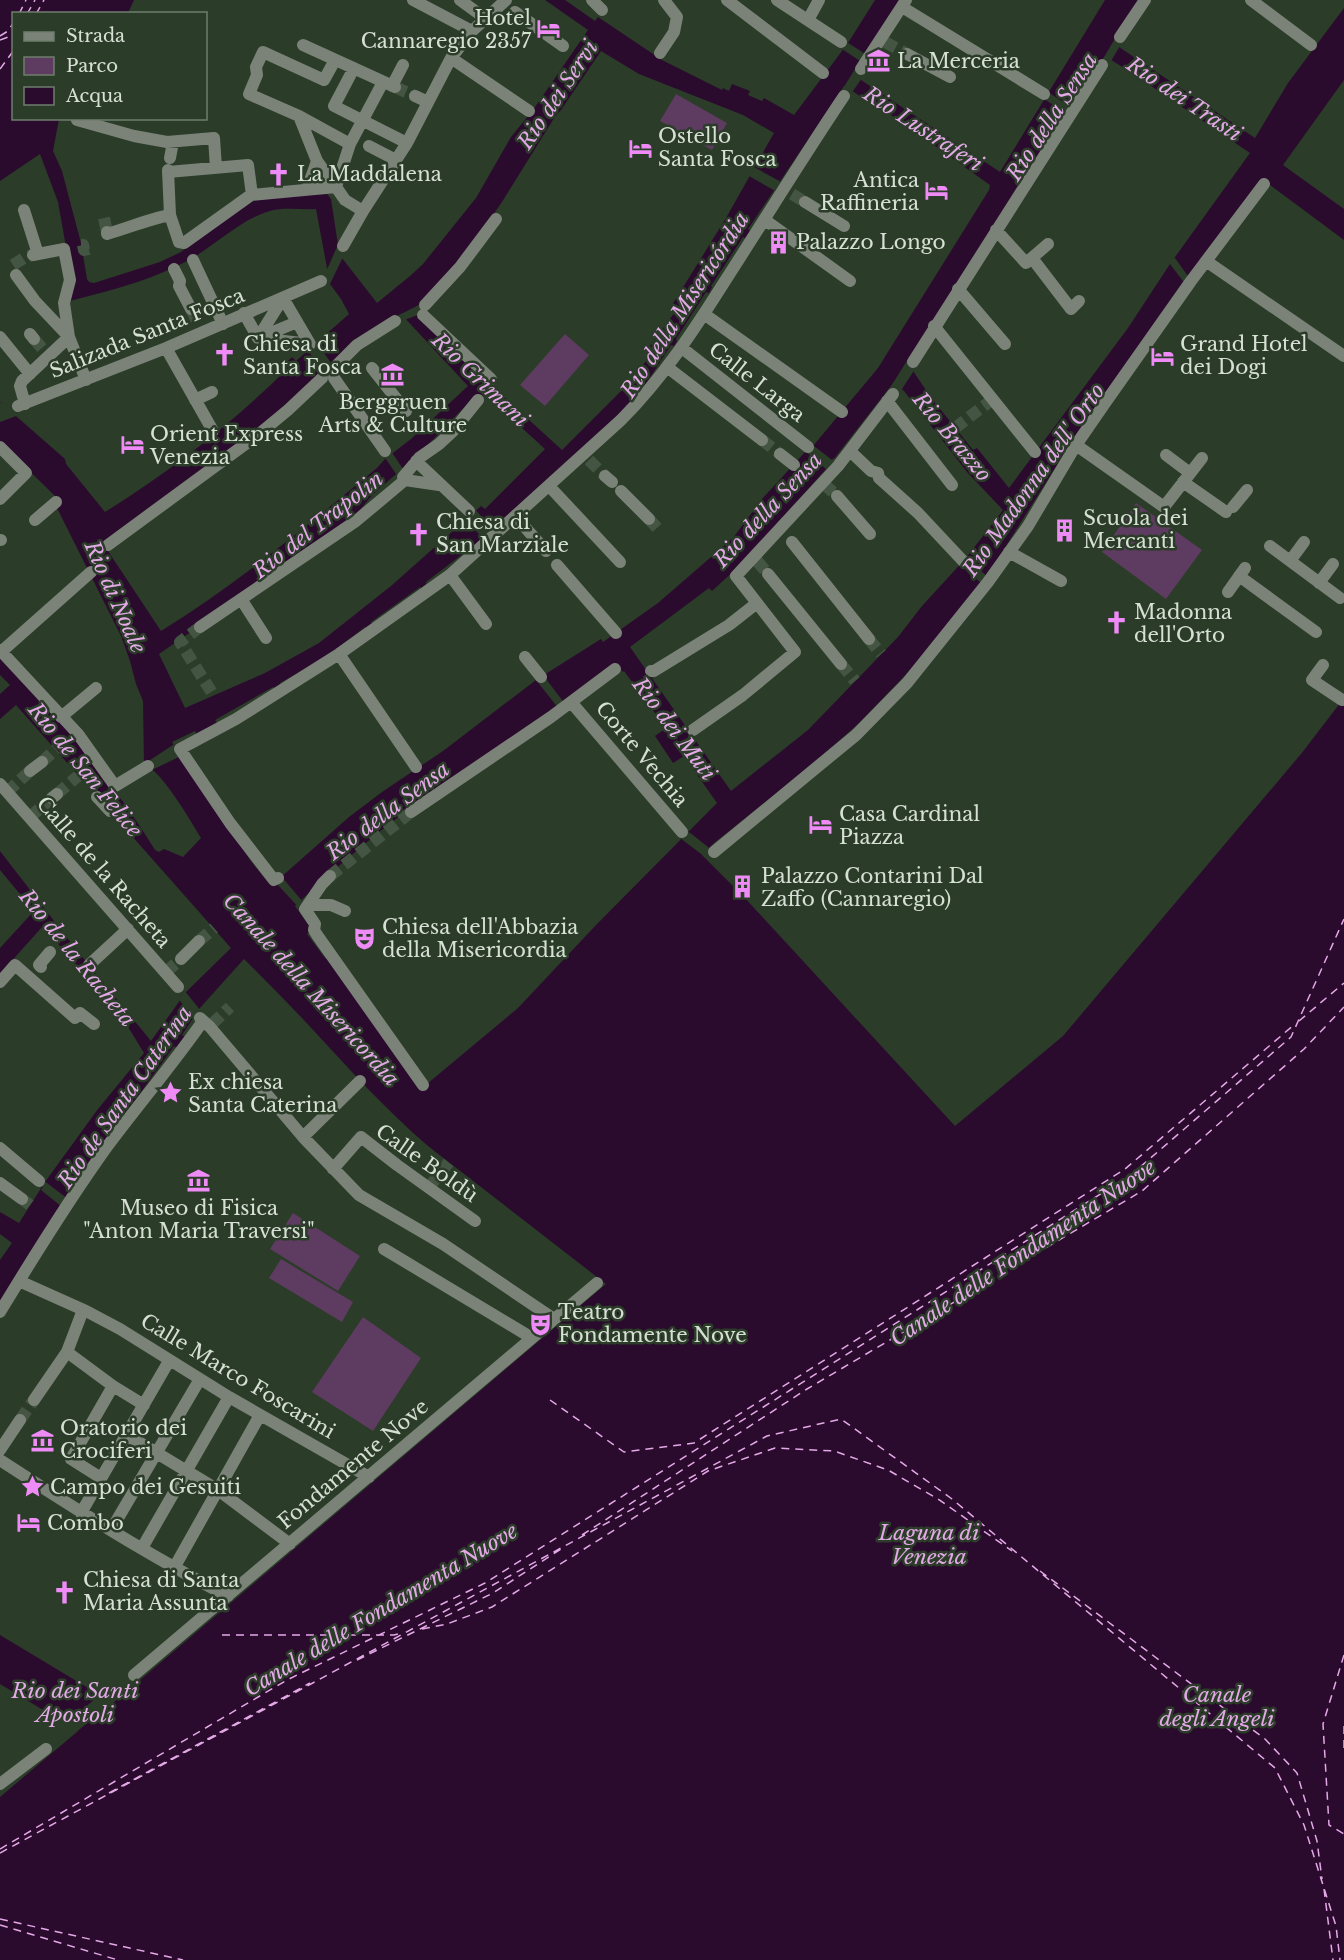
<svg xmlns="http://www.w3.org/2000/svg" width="1344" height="1960" font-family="'Libre Baskerville',serif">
  <rect width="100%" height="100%" fill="#2b3c29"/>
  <!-- green -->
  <path fill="#5e3b60" d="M676 94 727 123 712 150 660 121Z
    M565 334 589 355 545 406 520 385Z
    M1136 503 1202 550 1166 599 1102 552Z
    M293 1213 360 1256 338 1291 270 1249Z
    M281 1259 353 1302 342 1322 269 1278Z
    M363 1317 421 1358 373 1431 312 1392Z"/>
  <!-- water -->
  <path fill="#2b0b2d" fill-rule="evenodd" d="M0 0H134L128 13 14 14V118L59 119 53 151 62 171 81 243 87 279 89 282 94 283 160 262 181 252 229 215 258 198 327 194 331 199 338 245 342 258 377 303 410 276 423 264 476 198 511 137 533 110 588 30 545 0H565L595 21 598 17 662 60 722 90 723 88 729 91 732 84 750 91 748 95 762 101 764 98 794 115 848 43 875 0H900L852 74 1000 172 1105 0H1140L1113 43 1255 138 1288 83 1344 8V80L1283 165 1344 209V240L1262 179 1134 352 1070 444 987 576 916 664 859 723 812 765 714 843 702 855 743 896 955 1126 1063 1036 1301 754 1344 698V1960H0V1797L78 1731 0 1684V1635L113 1703 606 1284 428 1146C387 1111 352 1072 315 1032 292 1007 268 983 244 959L199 1009 182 1035 185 1037 177 1048 174 1046 60 1205 0 1303V1260L12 1243 0 1234V1212L19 1223 45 1182 98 1109 144 1053 125 1022 43 926 0 974V948L34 911 0 870V851L75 948 151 1041 186 992 231 948 16 705 0 719V694L10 685 0 675V654C56 717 111 778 155 850L159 852 164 849 183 857 201 838C190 820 162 771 144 764L143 701 136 684 130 661 121 636 55 504 57 498 0 442V402L65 459 66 464 105 512C171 471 232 424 288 368L285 364 292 357 296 361 349 314 341 299 330 284 316 209C301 210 284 207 270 211 236 221 211 251 179 265 143 283 104 292 66 302V247L58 202 40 154 0 181ZM601 51 639 74 743 115 774 133 726 218 672 305 678 308 650 346 654 350 632 380 562 450 494 388 415 307 421 304 469 249 502 202 556 115 561 110ZM1105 56 1138 77 1250 153 1170 264 1128 328 1009 488 977 448 973 450 932 399 907 362ZM844 86 894 117 990 185 989 190 878 368 813 446 806 451 762 499 733 538 658 603 603 642 601 639 536 680 443 751 382 792 349 817 271 886 250 860 172 742 195 731 197 735 217 723 215 720 273 687 275 688 281 685 280 683 329 655 365 627 367 629 373 625 371 622 420 587 421 588 426 584V582L477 543 636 399 671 345 674 346 677 341 676 339 706 292 709 293 712 287 711 286 743 237 745 238 750 231 748 229ZM401 314 468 386 411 439 385 459 377 468C307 526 238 583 161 631L104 545 282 411 324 372ZM894 382 904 391 967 472 1003 510 966 558 922 606 898 637 808 730 731 791 630 647 709 588 712 591 737 568 826 469ZM477 394 490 399 545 449 485 509 481 506 391 586 319 643 265 673 185 708 159 654 352 520 372 495 417 456ZM616 664 623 672 624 671 666 728 655 736 673 763 684 756 717 803 597 924 518 1008 427 1084 332 962 325 958 307 934 312 930 295 906C338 865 384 826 432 792 493 749 557 711 616 664Z"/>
  <!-- pier -->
  <path fill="#2b3c29" d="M1117 35V41L1121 44 1110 63 1105 60 1102 65 1100 64Z
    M845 41 867 55 863 63 842 49Z
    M857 66 860 68 856 73 862 78 851 94 845 90 842 95 840 93Z
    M1048 92 1074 109 1070 116 1044 99Z
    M754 167 783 183 777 192 749 176Z
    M340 240 344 255 330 284 327 285 325 274Z
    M1172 257 1173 259 1175 258 1190 279 1186 285 1170 264 1169 260Z
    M421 304 422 306 419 308 423 313 407 319 403 320 401 317 394 320 393 318Z
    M315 341 332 364H336L322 378 324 372 306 348Z
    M908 359 915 369 900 392 895 386 891 392 888 391Z
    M4 402 19 415 0 422V403Z
    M814 446 832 460 834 458 835 462 829 470 826 469 805 451Z
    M391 451 405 472 398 477 384 456Z
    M474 508 495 532 485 541 464 517Z
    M966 558 989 578 983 585 958 562Z
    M543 675 565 704 559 709 536 680Z
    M176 743 183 755 154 769 144 764Z
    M685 831 687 833 689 832 712 850 706 855 711 858 709 860 680 838Z
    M281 876 303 902 299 906 302 911 276 883Z
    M184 990 201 1011 195 1022 178 998Z
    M43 1180 68 1199 62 1207 41 1190 43 1187 40 1185Z
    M137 1678 139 1680 50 1754 48 1751 73 1731 64 1725 102 1693 112 1699Z"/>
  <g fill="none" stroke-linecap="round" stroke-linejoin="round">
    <!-- ferry -->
    <path stroke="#e3a9e6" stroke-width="1.5" stroke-dasharray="8 6" stroke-linecap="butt" d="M19 14 26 0
      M27 14 35 0
      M36 14 44 0
      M0 36 8 31 14 22
      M0 40 14 35
      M0 69 14 50
      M1299 1021 1344 983
      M550 1400 624 1452 694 1443 1125 1169 1295 1024
      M582 1535 807 1389 1142 1191 1304 1049 1344 1007
      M1040 1571 1265 1739 1297 1773 1317 1841 1322 1879
      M422 1629 447 1624 492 1607 708 1471 775 1448 834 1451 888 1470 938 1499 1012 1551
      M222 1635H394L402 1633
      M1344 1655 1323 1724 1329 1825 1344 1834
      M357 1660 493 1593 561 1549
      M1344 1726V1748
      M109 1793 310 1683
      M0 1849 287 1680 485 1583 1132 1174 1291 1037 1344 919
      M0 1853 767 1436 841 1419 952 1499 1275 1768 1304 1825 1336 1926 1340 1960
      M1324 1889 1333 1960
      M0 1919 183 1960
      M0 1925 118 1960"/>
    <!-- street-tunnel -->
    <path stroke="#455543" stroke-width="12" stroke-dasharray="12 6" stroke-linecap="butt" d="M885 42 907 54
      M395 87 415 96
      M792 194 805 202
      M104 218 107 232
      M81 245H83L84 250 92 248
      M13 265 24 258 33 255
      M191 309 199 325
      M34 339 47 354
      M955 428 993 399
      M762 440 780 454
      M589 460 605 476
      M824 484 837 496
      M649 519 659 530
      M757 561 768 574
      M200 627 180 642 214 696
      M869 639 881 654
      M841 664 855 681
      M42 762 56 749
      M7 792 30 771
      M57 794 78 776
      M30 817 52 798
      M330 876 411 812
      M199 941 214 928
      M166 972 181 959
      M212 1024 230 1007
      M430 1186 449 1162
      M22 1199 30 1205
      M20 1420 34 1400"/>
    <!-- street -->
    <path stroke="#7b8379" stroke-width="12" d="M413 0 472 31
      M460 0 486 19
      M592 0 602 10
      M727 0 823 73
      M777 0 841 42
      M1251 0 1311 45
      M902 7 1044 94
      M515 12 563 46
      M808 20 819 0
      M1120 37 1145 0
      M303 45 395 87
      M660 53 674 32 677 17 664 0
      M907 54 950 77
      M451 58 529 111
      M335 60 324 80 263 52 256 67 257 75 249 94 299 116 350 144
      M354 68 334 106 407 143
      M861 69 906 0
      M392 86 403 65
      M415 96 428 102
      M299 116 317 161 307 189
      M77 120 134 136 167 142 214 138 216 168
      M369 146 396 160
      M170 158 173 142
      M317 161 336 187
      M168 170 170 215 179 242 184 243 251 195 336 187
      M168 172 248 165 252 195
      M805 202 844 226
      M24 210 38 254
      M363 211 345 200 336 187 350 144 383 82
      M765 220 850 281
      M996 230 1026 263 1048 244
      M107 232V234C128 228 149 219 170 215
      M343 246 363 211 407 143 451 58 472 31 506 0
      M33 255 64 249 70 280 64 303 69 337 86 380
      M1032 258 1071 309 1079 301
      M193 260 223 324
      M1206 261 1344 356
      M174 269 180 281 179 286 191 309
      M16 275 35 301 69 337 22 381 20 386 25 404
      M958 289 1005 344
      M283 298 258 338 310 344
      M283 298 310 344
      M425 305 460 267 496 219
      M244 313 258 338
      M704 314 842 412
      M423 315 491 379
      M934 326 1035 452
      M30 334 34 339
      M0 337 30 374
      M261 337 297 322
      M166 348 213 431
      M682 348 808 447
      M913 362 1102 65
      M337 365 357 345 395 321
      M667 367 762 440
      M372 368 406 411
      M334 378 385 451
      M195 400 212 392
      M887 401 952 485
      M18 406 166 348 321 281
      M1076 445 1164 507 1202 458
      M0 447 26 473 0 499
      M850 451 871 471 878 473 879 478 918 513 963 561
      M780 454 794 465
      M1166 455 1190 473
      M416 461 469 511
      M605 476 612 482
      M403 477 419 458 439 444 453 431 478 400
      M1183 482 1226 512
      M549 486 620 562
      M621 491 649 519
      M837 496 870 534
      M1233 507 1247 490
      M516 517 546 551
      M35 520 56 502
      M0 540H1
      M792 542 869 639
      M108 545 259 434 288 410 322 378
      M1270 546 1340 598
      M1009 552 1061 581
      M1290 561 1304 542
      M557 565 616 633
      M768 574 841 664
      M450 575 486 624
      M1239 576 1316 632
      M1319 583 1333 564
      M1228 592 1245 568
      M241 599 266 638
      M200 627 356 521 405 480 439 485
      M0 650 78 734 115 786 148 766
      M1 652 91 572
      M339 654 416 767
      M525 657 541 677
      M1323 665 1312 680 1342 700
      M651 671H654L729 625 757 603
      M571 702 682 832
      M61 717 96 688
      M693 730 743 695 795 652 736 576 838 466 893 394
      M30 771 42 762
      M0 784 178 987
      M97 797 110 811
      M52 798 57 794
      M411 812 551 717 615 669
      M714 852 856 735 907 683 988 582 1028 526 1076 445 1105 403 1191 281 1264 184
      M330 876 322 884 305 909 315 924 314 930 317 935 423 1085
      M278 878 274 880 230 823 180 749 236 719 339 654 450 575 621 420C663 378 694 330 725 281 765 219 803 157 844 96
      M309 905H331L345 911
      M181 959 199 941
      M89 965 128 929
      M41 967 39 965 50 952
      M0 982 15 965 75 1018 80 1013 94 1024
      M200 1018 210 1027 303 1137 359 1195 443 1244 554 1319
      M303 1137 360 1081
      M0 1148 39 1181
      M333 1169 361 1137 397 1165 475 1221
      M0 1183 22 1199
      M384 1249 532 1338
      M19 1281 86 1311 120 1329 229 1397 369 1477
      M0 1312C34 1256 68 1201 106 1148 138 1105 173 1064 203 1021
      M67 1352 113 1386 144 1405
      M34 1400 67 1352 83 1310
      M127 1435 218 1490 290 1544
      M0 1450 20 1420
      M0 1460C74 1508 149 1556 228 1596
      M101 1478 71 1459 113 1386
      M81 1513 169 1361
      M111 1530 200 1379
      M142 1548 229 1397
      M174 1568 260 1415
      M134 1675 597 1283
      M0 1784 46 1749"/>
  </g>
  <!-- icons -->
  <defs>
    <symbol id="hotel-bare" viewBox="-9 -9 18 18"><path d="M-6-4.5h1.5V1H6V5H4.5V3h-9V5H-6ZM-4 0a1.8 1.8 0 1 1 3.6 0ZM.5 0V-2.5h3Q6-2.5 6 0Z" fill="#ef8bf6" stroke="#2b3c29" stroke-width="2.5" paint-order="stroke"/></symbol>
    <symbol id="museum-bare" viewBox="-9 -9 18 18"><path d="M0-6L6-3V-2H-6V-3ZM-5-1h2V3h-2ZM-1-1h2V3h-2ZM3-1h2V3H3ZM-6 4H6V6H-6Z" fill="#ef8bf6" stroke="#2b3c29" stroke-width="2.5" paint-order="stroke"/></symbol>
    <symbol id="church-bare" viewBox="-9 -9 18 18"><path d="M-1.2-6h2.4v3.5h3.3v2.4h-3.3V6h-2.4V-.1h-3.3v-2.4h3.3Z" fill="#ef8bf6" stroke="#2b3c29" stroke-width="2.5" paint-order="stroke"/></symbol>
    <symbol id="building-bare" viewBox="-9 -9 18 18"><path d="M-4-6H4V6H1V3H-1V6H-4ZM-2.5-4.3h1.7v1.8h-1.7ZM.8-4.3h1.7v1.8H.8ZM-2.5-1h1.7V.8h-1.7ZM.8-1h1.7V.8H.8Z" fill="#ef8bf6" stroke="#2b3c29" stroke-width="2.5" paint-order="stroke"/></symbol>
    <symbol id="theatre-bare" viewBox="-9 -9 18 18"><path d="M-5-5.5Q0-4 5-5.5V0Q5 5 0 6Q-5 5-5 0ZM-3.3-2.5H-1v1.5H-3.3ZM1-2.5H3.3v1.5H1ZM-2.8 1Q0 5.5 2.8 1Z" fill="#ef8bf6" stroke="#2b3c29" stroke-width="2.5" paint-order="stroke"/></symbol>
    <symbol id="sight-bare" viewBox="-9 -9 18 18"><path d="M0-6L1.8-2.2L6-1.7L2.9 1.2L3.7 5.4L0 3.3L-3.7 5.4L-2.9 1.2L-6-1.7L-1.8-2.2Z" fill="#ef8bf6" stroke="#2b3c29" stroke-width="2.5" paint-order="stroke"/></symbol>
  </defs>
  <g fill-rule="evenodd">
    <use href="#hotel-bare" x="532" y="12" width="33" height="33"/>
    <use href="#museum-bare" x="862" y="44" width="33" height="33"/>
    <use href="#hotel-bare" x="624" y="132" width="33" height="33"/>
    <use href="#church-bare" x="262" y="158" width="33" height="33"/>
    <use href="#hotel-bare" x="920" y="174" width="33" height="33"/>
    <use href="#building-bare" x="762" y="226" width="33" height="33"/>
    <use href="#church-bare" x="208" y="338" width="33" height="33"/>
    <use href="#hotel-bare" x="1146" y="340" width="33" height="33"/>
    <use href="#museum-bare" x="376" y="358" width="33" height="33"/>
    <use href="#hotel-bare" x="116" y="428" width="33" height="33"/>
    <use href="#building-bare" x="1048" y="514" width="33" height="33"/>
    <use href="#church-bare" x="402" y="518" width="33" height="33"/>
    <use href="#church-bare" x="1100" y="606" width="33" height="33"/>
    <use href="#hotel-bare" x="804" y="808" width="33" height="33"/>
    <use href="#building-bare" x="726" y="870" width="33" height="33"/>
    <use href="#theatre-bare" x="348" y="922" width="33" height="33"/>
    <use href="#sight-bare" x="154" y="1076" width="33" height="33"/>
    <use href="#museum-bare" x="182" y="1164" width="33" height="33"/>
    <use href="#theatre-bare" x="524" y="1308" width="33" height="33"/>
    <use href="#museum-bare" x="26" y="1424" width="33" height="33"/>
    <use href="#sight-bare" x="16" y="1470" width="33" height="33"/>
    <use href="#hotel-bare" x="12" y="1506" width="33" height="33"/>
    <use href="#church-bare" x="48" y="1576" width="33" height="33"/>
  </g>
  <g text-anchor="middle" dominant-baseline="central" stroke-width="5" stroke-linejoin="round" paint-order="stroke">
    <!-- poi labels -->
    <g font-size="20" fill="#d6e0d4" stroke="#2b3c29" text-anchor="start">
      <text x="531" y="18" text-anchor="end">Hotel<tspan x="531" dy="23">Cannaregio 2357</tspan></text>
      <text x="897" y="61">La Merceria</text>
      <text x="658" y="136">Ostello<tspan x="658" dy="23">Santa Fosca</tspan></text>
      <text x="297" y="174">La Maddalena</text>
      <text x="919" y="180" text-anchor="end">Antica<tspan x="919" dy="23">Raffineria</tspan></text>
      <text x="796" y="242">Palazzo Longo</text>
      <text x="243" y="344">Chiesa di<tspan x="243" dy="23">Santa Fosca</tspan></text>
      <text x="1180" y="344">Grand Hotel<tspan x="1180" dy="23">dei Dogi</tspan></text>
      <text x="393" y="402" text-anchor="middle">Berggruen<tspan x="393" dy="23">Arts &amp; Culture</tspan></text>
      <text x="150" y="434">Orient Express<tspan x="150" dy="23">Venezia</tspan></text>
      <text x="1083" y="518">Scuola dei<tspan x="1083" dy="23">Mercanti</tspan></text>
      <text x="436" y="522">Chiesa di<tspan x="436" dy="23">San Marziale</tspan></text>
      <text x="1134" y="612">Madonna<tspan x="1134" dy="23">dell'Orto</tspan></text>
      <text x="839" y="814">Casa Cardinal<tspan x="839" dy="23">Piazza</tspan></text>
      <text x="761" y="876">Palazzo Contarini Dal<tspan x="761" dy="23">Zaffo (Cannaregio)</tspan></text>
      <text x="382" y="927">Chiesa dell'Abbazia<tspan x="382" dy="23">della Misericordia</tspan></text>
      <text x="188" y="1082">Ex chiesa<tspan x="188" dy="23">Santa Caterina</tspan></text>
      <text x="199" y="1208" text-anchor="middle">Museo di Fisica<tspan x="199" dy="23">"Anton Maria Traversi"</tspan></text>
      <text x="558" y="1312">Teatro<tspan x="558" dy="23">Fondamente Nove</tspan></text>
      <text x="60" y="1428">Oratorio dei<tspan x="60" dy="23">Crociferi</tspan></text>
      <text x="50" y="1487">Campo dei Gesuiti</text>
      <text x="47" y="1523">Combo</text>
      <text x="83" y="1580">Chiesa di Santa<tspan x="83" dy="23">Maria Assunta</tspan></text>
    </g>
    <!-- street labels -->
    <g font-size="20" fill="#d6e0d4" stroke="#2b3c29">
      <text transform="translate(147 333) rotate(-22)">Salizada Santa Fosca</text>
      <text transform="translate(757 382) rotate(38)">Calle Larga</text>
      <text transform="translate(642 754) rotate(50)">Corte Vechia</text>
      <text transform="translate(104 872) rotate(49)">Calle de la Racheta</text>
      <text transform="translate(427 1163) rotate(35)">Calle Boldù</text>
      <text transform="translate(238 1376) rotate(31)">Calle Marco Foscarini</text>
      <text transform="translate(353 1464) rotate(-40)">Fondamente Nove</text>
    </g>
    <!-- water labels -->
    <g font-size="21" font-style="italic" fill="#e3a9e6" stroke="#2b3c29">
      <text transform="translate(558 95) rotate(-56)">Rio dei Servi</text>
      <text transform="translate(1184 99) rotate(34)">Rio dei Trasti</text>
      <text transform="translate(1052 117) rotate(-57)">Rio della Sensa</text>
      <text transform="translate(923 129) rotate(33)">Rio Lustraferi</text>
      <text transform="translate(685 305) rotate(-57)">Rio della Misericórdia</text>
      <text transform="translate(480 380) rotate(44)">Rio Grimani</text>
      <text transform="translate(952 437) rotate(50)">Rio Brazzo</text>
      <text transform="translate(1034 480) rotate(-55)">Rio Madonna dell' Orto</text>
      <text transform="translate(768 510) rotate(-47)">Rio della Sensa</text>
      <text transform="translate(318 525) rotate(-38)">Rio del Trapolin</text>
      <text transform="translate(115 597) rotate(66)">Rio di Noale</text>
      <text transform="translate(674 729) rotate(53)">Rio dei Muti</text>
      <text transform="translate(85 770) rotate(51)">Rio de San Felice</text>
      <text transform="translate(388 811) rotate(-37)">Rio della Sensa</text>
      <text transform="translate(77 958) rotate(51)">Rio de la Racheta</text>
      <text transform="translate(311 990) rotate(48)">Canale della Misericordia</text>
      <text transform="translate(125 1097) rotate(-55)">Rio de Santa Caterina</text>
      <text transform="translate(1023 1253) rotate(-34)">Canale delle Fondamenta Nuove</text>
      <text x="929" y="1533">Laguna di<tspan x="929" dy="24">Venezia</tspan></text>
      <text transform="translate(381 1610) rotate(-31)">Canale delle Fondamenta Nuove</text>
      <text x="75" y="1691">Rio dei Santi<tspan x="75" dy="24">Apostoli</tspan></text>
      <text x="1217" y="1695">Canale<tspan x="1217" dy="24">degli Angeli</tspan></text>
    </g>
  </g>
  <!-- legend -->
  <rect x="12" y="12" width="195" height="108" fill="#2b3c29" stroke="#6f7e6d" stroke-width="1.5"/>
  <rect x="24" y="32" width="30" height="9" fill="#7b8379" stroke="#6f7e6d" stroke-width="1.5"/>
  <text x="66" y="42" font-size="18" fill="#d6e0d4">Strada</text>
  <rect x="24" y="57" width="30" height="18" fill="#5e3b60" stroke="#6f7e6d" stroke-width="1.5"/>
  <text x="66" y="72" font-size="18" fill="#d6e0d4">Parco</text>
  <rect x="24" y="87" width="30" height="18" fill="#2b0b2d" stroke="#6f7e6d" stroke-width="1.5"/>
  <text x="66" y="102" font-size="18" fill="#d6e0d4">Acqua</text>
</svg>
